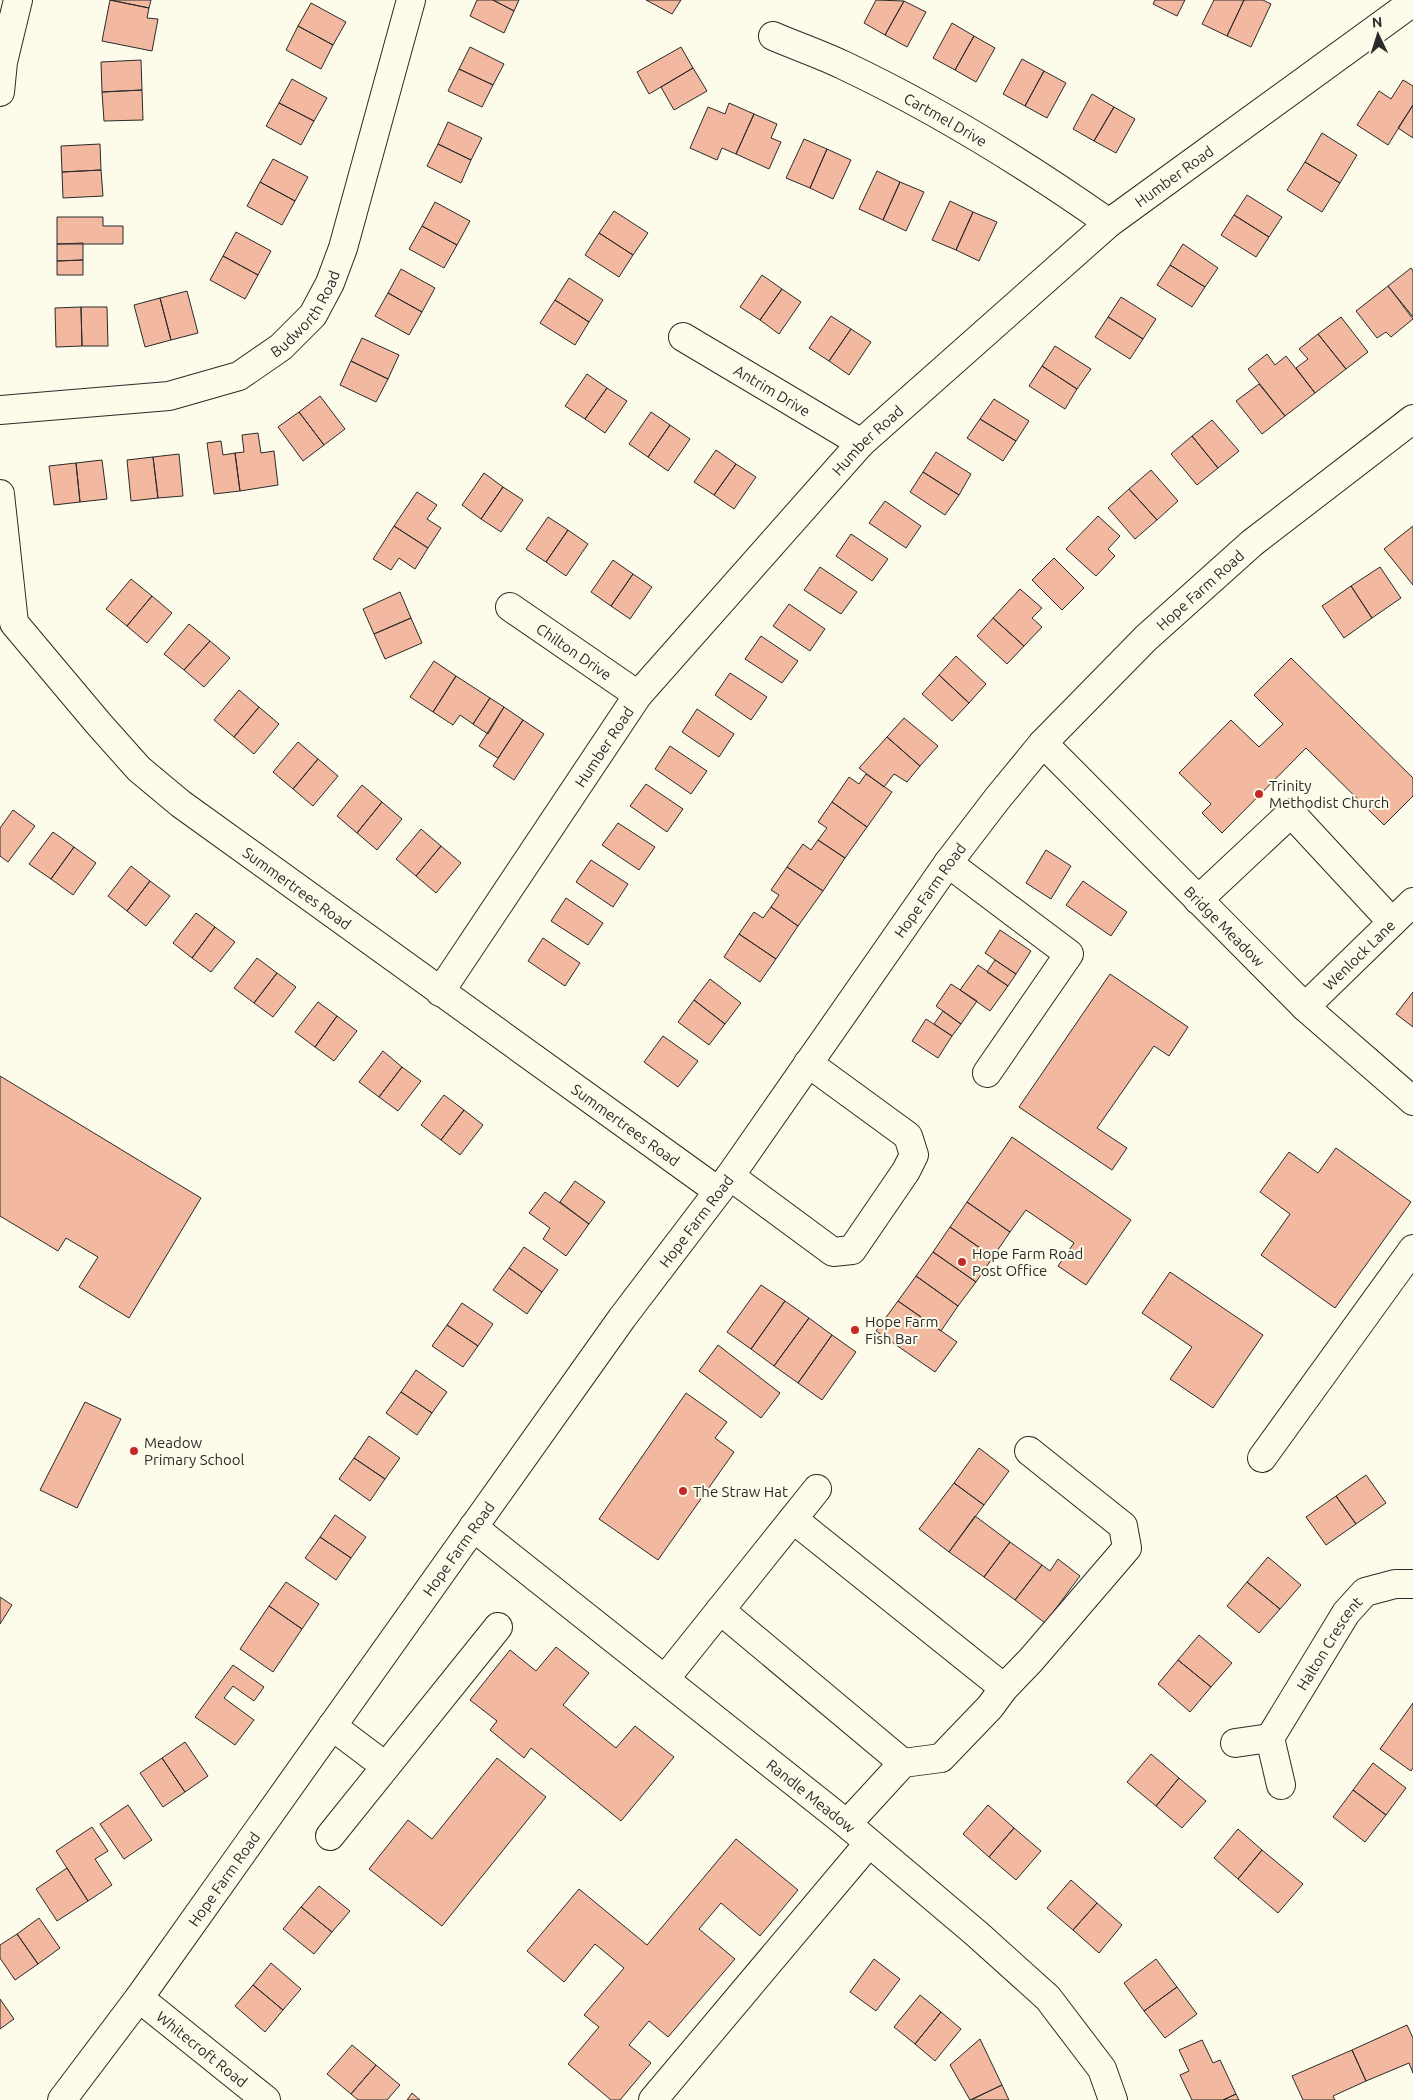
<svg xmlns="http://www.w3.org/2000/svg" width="1413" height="2100" font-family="Ubuntu,sans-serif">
  <rect width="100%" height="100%" fill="#fdfbea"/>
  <!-- building -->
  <path fill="#f2b8a0" stroke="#2b2b2b" d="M110 0H151L149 8Z
    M110 0 149 8 147 18 158 19 152 51 102 41Z
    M477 0H493L514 11 504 33 470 16Z
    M493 0H519L514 11Z
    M646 0H681L672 14Z
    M876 0 904 1 885 35 864 23Z
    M1155 0H1185L1177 16 1153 4Z
    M1214 0H1244L1227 36 1202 24Z
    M1244 0H1263L1271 4 1251 47 1227 36Z
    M904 1 926 12 907 47 885 35Z
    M311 3 346 22 333 45 298 26Z
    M952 23 974 36 955 70 933 58Z
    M298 26 333 45 321 69 286 50Z
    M974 36 995 48 976 82 955 70Z
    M470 47 504 64 493 85 459 69Z
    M681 47 693 68 649 94 637 72Z
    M1022 59 1044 71 1025 106 1003 94Z
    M141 60 142 90 102 92 101 62Z
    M693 68 707 91 674 110 661 87Z
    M459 69 493 85 482 107 448 91Z
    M1044 71 1066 83 1047 118 1025 106Z
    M292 79 327 98 314 121 279 103Z
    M1403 80 1413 86V105L1388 145 1357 125 1379 91 1391 99Z
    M142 90 143 120 104 121 102 92Z
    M1092 94 1114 107 1094 141 1073 129Z
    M279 103 314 121 301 145 266 126Z
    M729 103 754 114 736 154 722 148 717 160 690 148 708 107 725 114Z
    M1413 105V138L1398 128Z
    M1114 107 1135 119 1116 153 1094 141Z
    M754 114 777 124 771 138 781 142 769 169 736 154Z
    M448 122 482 138 471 160 438 144Z
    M1322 133 1357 155 1340 183 1305 162Z
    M804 139 827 149 810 188 786 178Z
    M100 144 101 170 62 172 61 146Z
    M438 144 471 160 461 183 427 166Z
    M827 149 851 160 833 199 810 188Z
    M273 159 308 177 295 201 260 182Z
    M1305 162 1340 183 1322 212 1287 190Z
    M101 170 103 196 63 198 62 172Z
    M877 171 900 182 883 220 859 209Z
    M260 182 295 201 282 225 247 206Z
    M900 182 924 192 906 231 883 220Z
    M1247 195 1282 217 1269 237 1234 215Z
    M950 201 973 212 956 250 932 240Z
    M435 202 470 221 457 245 422 226Z
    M614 211 648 233 633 255 599 233Z
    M973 212 997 222 979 261 956 250Z
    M1234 215 1269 237 1256 257 1221 235Z
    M57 217H103V226H123V244H57Z
    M422 226 457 245 444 268 409 249Z
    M236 232 271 251 258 275 223 256Z
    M599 233 633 255 619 277 585 255Z
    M83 243V260L57 261V244Z
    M1183 244 1218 268 1205 287 1170 265Z
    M223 256 258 275 245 299 210 280Z
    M83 260V275H57V261Z
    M1170 265 1205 287 1192 307 1157 285Z
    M1411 268 1413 271V317L1388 286Z
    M401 269 435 288 422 312 388 293Z
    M762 275 782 289 760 320 740 307Z
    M569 278 603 300 589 322 555 300Z
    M1388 286 1413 319 1391 337 1386 332 1377 338 1356 311Z
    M782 289 801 302 779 334 760 320Z
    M187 291 198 333 171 340 160 298Z
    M388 293 422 312 409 335 375 316Z
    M1121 297 1156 319 1143 339 1108 317Z
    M160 298 171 340 145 347 134 305Z
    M555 300 589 322 575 345 540 323Z
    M81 307 82 346 56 347 55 308Z
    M81 307H107L108 346H82Z
    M831 316 851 329 829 361 809 348Z
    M1108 317 1143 339 1130 359 1095 337Z
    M1341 317 1368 352 1346 369 1318 334Z
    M851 329 871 342 849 375 829 361Z
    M1318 334 1346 369 1315 393 1296 368 1308 359 1299 349Z
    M362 338 399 355 388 379 351 361Z
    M1055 346 1091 369 1077 389 1042 366Z
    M1267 354 1275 365 1286 356 1315 393 1285 416 1248 369Z
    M351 361 388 379 376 402 340 385Z
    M1042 366 1077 389 1065 409 1029 386Z
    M587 374 607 388 585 419 565 406Z
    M1259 384 1285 416 1262 434 1236 401Z
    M607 388 627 401 605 433 585 419Z
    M320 396 345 429 324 445 299 412Z
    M994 399 1029 421 1016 441 980 419Z
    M299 412 324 445 303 461 278 427Z
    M651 412 670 425 648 457 629 444Z
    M980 419 1016 441 1003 461 967 438Z
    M1212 420 1239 451 1218 468 1192 436Z
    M670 425 690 439 668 471 648 457Z
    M258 433 261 453 274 451 278 485 240 491 235 453 244 452 242 435Z
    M1192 436 1218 468 1197 485 1171 454Z
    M221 441 223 455 235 453 240 491 214 494 207 443Z
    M716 450 736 464 714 495 694 482Z
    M936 452 971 474 959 495 923 472Z
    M179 454 183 496 158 498 153 457Z
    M153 457 158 498 131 501 127 460Z
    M102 460 107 499 80 502 76 463Z
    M76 463 80 502 54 505 49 466Z
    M736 464 756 477 734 509 714 495Z
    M1151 470 1178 501 1157 520 1129 489Z
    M923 472 959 495 945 515 910 492Z
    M484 473 503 487 481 519 462 505Z
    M503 487 523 500 501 532 481 519Z
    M1129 489 1157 520 1135 539 1108 508Z
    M417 492 437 505 427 519 441 528 428 548 394 526Z
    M885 501 921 526 906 548 869 523Z
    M1098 516 1120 536 1108 549 1115 556 1096 576 1066 549Z
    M548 517 568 530 546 562 526 549Z
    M394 526 428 548 415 569 399 558 391 570 373 559Z
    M1413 526V585L1384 549Z
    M568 530 588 544 566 576 546 562Z
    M851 534 888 559 872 581 836 556Z
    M1054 558 1084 588 1062 610 1032 580Z
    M613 560 633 574 611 606 591 592Z
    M820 567 857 592 841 614 804 590Z
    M1380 567 1401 598 1372 618 1351 586Z
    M633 574 652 587 630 619 611 606Z
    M131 579 152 596 127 626 106 609Z
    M1351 586 1372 618 1344 638 1322 606Z
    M1020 589 1042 608 1032 618 1042 627 1024 646 993 618Z
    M400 592 411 618 374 634 363 609Z
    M152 596 172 613 147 643 127 626Z
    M789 604 825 629 810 651 773 626Z
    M411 618 422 643 385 659 374 634Z
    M993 618 1024 646 1007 664 977 636Z
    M189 624 210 641 184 670 164 654Z
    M761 636 798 661 782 683 745 659Z
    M210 641 230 658 204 687 184 670Z
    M956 656 986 684 969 703 939 675Z
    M1291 658 1413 778V796L1384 825 1306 748 1222 833 1202 813 1211 804 1179 773 1231 720 1259 747 1283 724 1254 695Z
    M434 661 456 676 433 712 410 697Z
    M730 673 767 697 751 720 715 695Z
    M939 675 969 703 952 721 922 694Z
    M456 676 490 698 473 724 460 715 453 725 433 712Z
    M239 690 259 707 234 737 214 720Z
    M490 698 504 707 488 734 473 724Z
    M259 707 279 724 254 754 234 737Z
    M504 707 523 720 498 758 479 746Z
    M697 709 734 734 719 757 682 732Z
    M904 718 938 746 920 766 887 737Z
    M523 720 544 734 514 780 493 766Z
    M887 737 920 766 907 782 894 774 884 787 859 768Z
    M298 742 318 759 293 789 273 772Z
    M670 746 707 771 691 794 655 769Z
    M318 759 338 776 313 806 293 789Z
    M866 774 892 792 867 827 832 802 849 777 859 784Z
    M646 784 683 809 667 832 630 806Z
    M362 785 382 802 357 833 337 816Z
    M382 802 402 819 377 850 357 833Z
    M832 802 867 827 845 858 818 840 827 828 818 822Z
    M13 810 35 826 8 862 0 856V828Z
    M618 823 655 847 639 870 602 845Z
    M421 829 441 846 416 876 396 859Z
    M53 832 74 847 51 879 29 864Z
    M818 840 845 858 823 891 787 867 803 844 811 850Z
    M441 846 461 863 436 893 416 876Z
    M74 847 96 863 73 895 51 879Z
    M1046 850 1071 866 1051 899 1026 883Z
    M591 860 628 884 613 907 576 882Z
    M131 866 150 881 127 911 108 896Z
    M787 867 823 891 798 926 771 907 779 895 771 890Z
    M150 881 170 896 146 926 127 911Z
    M1083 881 1127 912 1111 936 1066 905Z
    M566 898 603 923 588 945 551 921Z
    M771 907 798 926 776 959 739 934 754 912 763 918Z
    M196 913 215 927 192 958 173 943Z
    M215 927 235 942 211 972 192 958Z
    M1000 930 1031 951 1016 974 985 953Z
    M739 934 776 959 760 982 724 957Z
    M543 938 580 963 565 986 528 961Z
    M257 958 277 973 254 1003 234 988Z
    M995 960 1016 974 1008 986 987 972Z
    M978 965 1008 986 990 1011 960 990Z
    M277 973 296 987 273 1017 254 1003Z
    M1110 974 1188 1027 1169 1056 1154 1046 1097 1128 1127 1148 1112 1170 1019 1107Z
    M710 979 741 1003 725 1024 694 1000Z
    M951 984 977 1001 961 1024 936 1006Z
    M1413 992V1027L1396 1014Z
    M694 1000 725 1024 709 1045 678 1022Z
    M318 1002 337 1016 315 1047 295 1032Z
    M943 1011 961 1024 952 1036 934 1024Z
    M337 1016 357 1031 334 1061 315 1047Z
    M926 1019 952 1036 938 1058 912 1041Z
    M663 1036 698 1061 678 1087 644 1062Z
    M383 1051 402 1067 379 1097 359 1082Z
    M402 1067 421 1081 398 1111 379 1097Z
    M0 1076 201 1198 129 1318 79 1287 98 1257 66 1238 58 1251 0 1216Z
    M444 1095 464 1110 441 1140 421 1125Z
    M464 1110 483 1125 460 1155 441 1140Z
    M1012 1137 1131 1220 1086 1285 1058 1266 1074 1243 1026 1210 1010 1232 967 1202Z
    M1336 1148 1411 1202 1335 1308 1261 1255 1290 1214 1260 1192 1289 1152 1318 1173Z
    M575 1181 605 1202 589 1224 560 1202Z
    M545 1192 589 1224 566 1256 543 1239 550 1228 529 1213Z
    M967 1202 1010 1232 993 1257 950 1227Z
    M950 1227 993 1257 976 1282 933 1252Z
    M524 1247 558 1270 542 1292 509 1268Z
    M933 1252 976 1282 958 1306 916 1276Z
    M509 1268 542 1292 527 1314 493 1290Z
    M1170 1272 1263 1335 1213 1408 1170 1379 1192 1347 1142 1313Z
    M916 1276 958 1306 941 1331 898 1301Z
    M761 1285 785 1301 751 1349 727 1332Z
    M785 1301 809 1318 774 1366 751 1349Z
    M898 1301 957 1342 935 1372 876 1331Z
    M462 1303 493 1324 478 1346 447 1325Z
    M809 1318 832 1335 798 1383 774 1366Z
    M447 1325 478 1346 463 1367 432 1346Z
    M832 1335 856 1352 822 1400 798 1383Z
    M718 1345 780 1393 761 1418 699 1371Z
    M416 1370 447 1392 432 1413 401 1392Z
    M401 1392 432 1413 417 1435 386 1413Z
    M686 1393 727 1422 715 1438 734 1452 658 1560 599 1519Z
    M85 1402 121 1419 77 1508 40 1490Z
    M369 1436 400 1458 385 1479 354 1458Z
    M979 1448 1009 1471 984 1505 954 1483Z
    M354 1458 385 1479 370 1501 339 1479Z
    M1366 1475 1386 1503 1356 1524 1336 1496Z
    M954 1483 984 1505 949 1552 919 1529Z
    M1336 1496 1356 1524 1326 1545 1306 1517Z
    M335 1515 366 1537 351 1558 320 1537Z
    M975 1516 1010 1542 984 1577 949 1552Z
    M320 1537 351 1558 336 1580 305 1558Z
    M1010 1542 1042 1565 1015 1600 984 1577Z
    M1268 1557 1301 1585 1280 1609 1247 1582Z
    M1058 1559 1080 1576 1045 1623 1015 1600 1042 1565 1050 1571Z
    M286 1582 319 1604 302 1629 269 1606Z
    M1247 1582 1280 1609 1259 1633 1227 1606Z
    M0 1597 12 1605 0 1624Z
    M269 1606 302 1629 273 1672 240 1649Z
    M1199 1635 1232 1663 1211 1687 1178 1660Z
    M556 1647 589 1673 563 1705 616 1748 635 1726 674 1757 621 1821 531 1748 524 1758 490 1730 497 1721 470 1700 510 1650 536 1671Z
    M1178 1660 1211 1687 1190 1712 1158 1684Z
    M233 1665 264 1687 254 1701 233 1686 224 1698 254 1720 235 1745 195 1717Z
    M1413 1703V1768L1411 1771 1380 1749Z
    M185 1742 208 1776 185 1792 162 1758Z
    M1151 1754 1179 1778 1156 1806 1127 1782Z
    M162 1758 185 1792 163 1807 140 1773Z
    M497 1758 546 1797 442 1926 369 1869 408 1820 432 1839Z
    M1373 1763 1406 1788 1386 1815 1353 1790Z
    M1179 1778 1206 1801 1182 1828 1156 1806Z
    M1353 1790 1386 1815 1365 1842 1333 1817Z
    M128 1805 152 1840 124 1859 100 1824Z
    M988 1805 1014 1828 989 1857 963 1834Z
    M92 1827 108 1851 95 1859 112 1885 88 1901 56 1851Z
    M1014 1828 1041 1851 1016 1880 989 1857Z
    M1238 1829 1262 1850 1238 1879 1214 1858Z
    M736 1839 798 1890 760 1936 721 1903 699 1929 735 1959 668 2037 649 2021 629 2045 651 2063 620 2100H611L568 2064 599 2027 584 2015 624 1968 595 1944 564 1982 527 1951 579 1889 647 1945Z
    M1262 1850 1303 1884 1278 1913 1238 1879Z
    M67 1868 88 1901 57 1921 36 1889Z
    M1071 1880 1097 1903 1073 1930 1047 1908Z
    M319 1886 350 1911 332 1932 301 1907Z
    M1097 1903 1122 1925 1099 1953 1073 1930Z
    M301 1907 332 1932 314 1954 283 1929Z
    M39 1918 60 1948 38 1964 17 1934Z
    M17 1934 38 1964 15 1980 0 1958V1945Z
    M874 1959 900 1979 876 2011 850 1992Z
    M1156 1959 1177 1987 1144 2011 1124 1983Z
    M271 1963 301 1989 283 2010 253 1985Z
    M253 1985 283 2010 265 2032 235 2006Z
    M1177 1987 1197 2014 1165 2038 1144 2011Z
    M920 1995 941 2012 915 2044 894 2027Z
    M0 1999 14 2019 0 2029Z
    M941 2012 961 2029 935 2061 915 2044Z
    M1407 2025 1413 2038V2073L1409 2063 1366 2081 1352 2050Z
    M980 2039 1002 2085 970 2100 950 2065Z
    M1202 2040 1213 2063 1220 2060 1236 2094 1223 2100H1192L1180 2075 1189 2071 1179 2050Z
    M352 2045 376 2065 351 2094 327 2074Z
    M1352 2050 1366 2081 1333 2096 1335 2100H1303L1292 2076Z
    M376 2065 400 2085 387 2100H358L351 2094Z
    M1002 2085 1009 2100H971Z
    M412 2093 420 2100H407Z
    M1236 2094 1239 2100H1223Z"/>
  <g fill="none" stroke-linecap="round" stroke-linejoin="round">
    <defs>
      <g id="minor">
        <path id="s1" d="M773 36C796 46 820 54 843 65 936 109 1025 164 1109 223"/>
        <path d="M0 92 3 62 18 0"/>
        <path id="s2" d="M683 337 861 443"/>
        <path id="s3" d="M0 410 169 396 239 376 281 347 313 315 330 283 343 248 411 0"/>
        <path id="s4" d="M0 494 14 623 98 723 139 769 181 804 718 1191"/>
        <path id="s5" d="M510 607 638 695"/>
        <path id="s6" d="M1043 743 1305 1007 1413 1101"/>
        <path d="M948 863 1069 954 987 1073"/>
        <path d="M1198 900 1291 813 1392 922"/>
        <path id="s7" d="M440 992 638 695 861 443 1109 223 1413 2"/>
        <path id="s8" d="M1305 1007 1413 902"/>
        <path d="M730 1176 833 1252 852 1250 906 1171 914 1155 908 1136 808 1063"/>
        <path d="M1262 1458 1413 1249"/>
        <path d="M793 1519 1004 1688"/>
        <path id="s9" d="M473 1527 847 1824 977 1934 1048 1998 1102 2069 1113 2100"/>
        <path d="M720 1610 903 1763"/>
        <path d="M665 1679 817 1489"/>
        <path d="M332 1726 385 1766"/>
        <path d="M1235 1743 1270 1738"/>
        <path id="s10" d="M1281 1785 1270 1738 1346 1613 1365 1592 1395 1584H1413"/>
        <path d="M847 1824 903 1763 941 1758 990 1707 1004 1688 1031 1660 1127 1548 1123 1526 1029 1451"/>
        <path d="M330 1836 498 1627"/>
        <path id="s11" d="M139 1998 266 2100"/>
        <path id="s12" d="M62 2100 139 1998 622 1318 730 1176 948 863 997 799 1043 743 1146 638 1252 543 1413 419"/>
        <path d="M653 2100 869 1843"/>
      </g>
    </defs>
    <!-- minor casing -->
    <use href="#minor" stroke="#2b2b2b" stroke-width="30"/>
    <!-- minor -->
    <use href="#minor" stroke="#fdfbea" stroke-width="28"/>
  </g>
  <!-- markers -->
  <g fill="#c62828" stroke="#fdfbea" stroke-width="2">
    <circle cx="1259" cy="794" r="5"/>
    <circle cx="962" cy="1262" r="5"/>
    <circle cx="855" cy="1330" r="5"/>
    <circle cx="134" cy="1451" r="5"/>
    <circle cx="683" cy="1491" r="5"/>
  </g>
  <g text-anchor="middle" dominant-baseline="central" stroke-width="4" stroke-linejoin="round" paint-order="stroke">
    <!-- street labels -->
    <g font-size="15" fill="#2b2b2b" stroke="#fdfbea">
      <text stroke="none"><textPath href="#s1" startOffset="192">Cartmel Drive</textPath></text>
      <text stroke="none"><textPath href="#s7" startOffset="1105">Humber Road</textPath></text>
      <text stroke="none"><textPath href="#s3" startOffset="335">Budworth Road</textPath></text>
      <text stroke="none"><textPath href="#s2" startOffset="104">Antrim Drive</textPath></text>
      <text stroke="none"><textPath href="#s7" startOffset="700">Humber Road</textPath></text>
      <text stroke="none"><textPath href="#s12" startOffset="1894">Hope Farm Road</textPath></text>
      <text stroke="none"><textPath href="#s5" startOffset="78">Chilton Drive</textPath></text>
      <text stroke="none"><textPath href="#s7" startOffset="295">Humber Road</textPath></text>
      <text stroke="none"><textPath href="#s4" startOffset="520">Summertrees Road</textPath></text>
      <text stroke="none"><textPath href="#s12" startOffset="1489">Hope Farm Road</textPath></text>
      <text stroke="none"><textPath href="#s6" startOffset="258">Bridge Meadow</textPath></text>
      <text stroke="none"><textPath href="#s8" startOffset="75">Wenlock Lane</textPath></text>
      <text stroke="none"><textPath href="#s4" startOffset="925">Summertrees Road</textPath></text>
      <text stroke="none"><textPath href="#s12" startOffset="1084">Hope Farm Road</textPath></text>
      <text stroke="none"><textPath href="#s12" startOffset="679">Hope Farm Road</textPath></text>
      <text stroke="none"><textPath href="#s10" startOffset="160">Halton Crescent</textPath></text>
      <text stroke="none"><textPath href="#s9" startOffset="432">Randle Meadow</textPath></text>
      <text stroke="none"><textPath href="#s12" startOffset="274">Hope Farm Road</textPath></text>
      <text stroke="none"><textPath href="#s11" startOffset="81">Whitecroft Road</textPath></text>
    </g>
    <!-- poi labels -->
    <g font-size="15" fill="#2b2b2b" stroke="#fdfbea" text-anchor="start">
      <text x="1269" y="785">Trinity<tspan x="1269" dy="17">Methodist Church</tspan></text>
      <text x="972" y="1253">Hope Farm Road<tspan x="972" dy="17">Post Office</tspan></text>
      <text x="865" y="1321">Hope Farm<tspan x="865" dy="17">Fish Bar</tspan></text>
      <text x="144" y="1442">Meadow<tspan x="144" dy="17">Primary School</tspan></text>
      <text x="693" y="1491">The Straw Hat</text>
    </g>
  </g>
  <!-- north arrow -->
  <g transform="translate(1378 35) rotate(356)" stroke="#fdfbea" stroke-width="4" paint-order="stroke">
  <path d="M0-4L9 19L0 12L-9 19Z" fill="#2b2b2b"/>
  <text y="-8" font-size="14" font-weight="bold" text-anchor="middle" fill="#2b2b2b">N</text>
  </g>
</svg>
